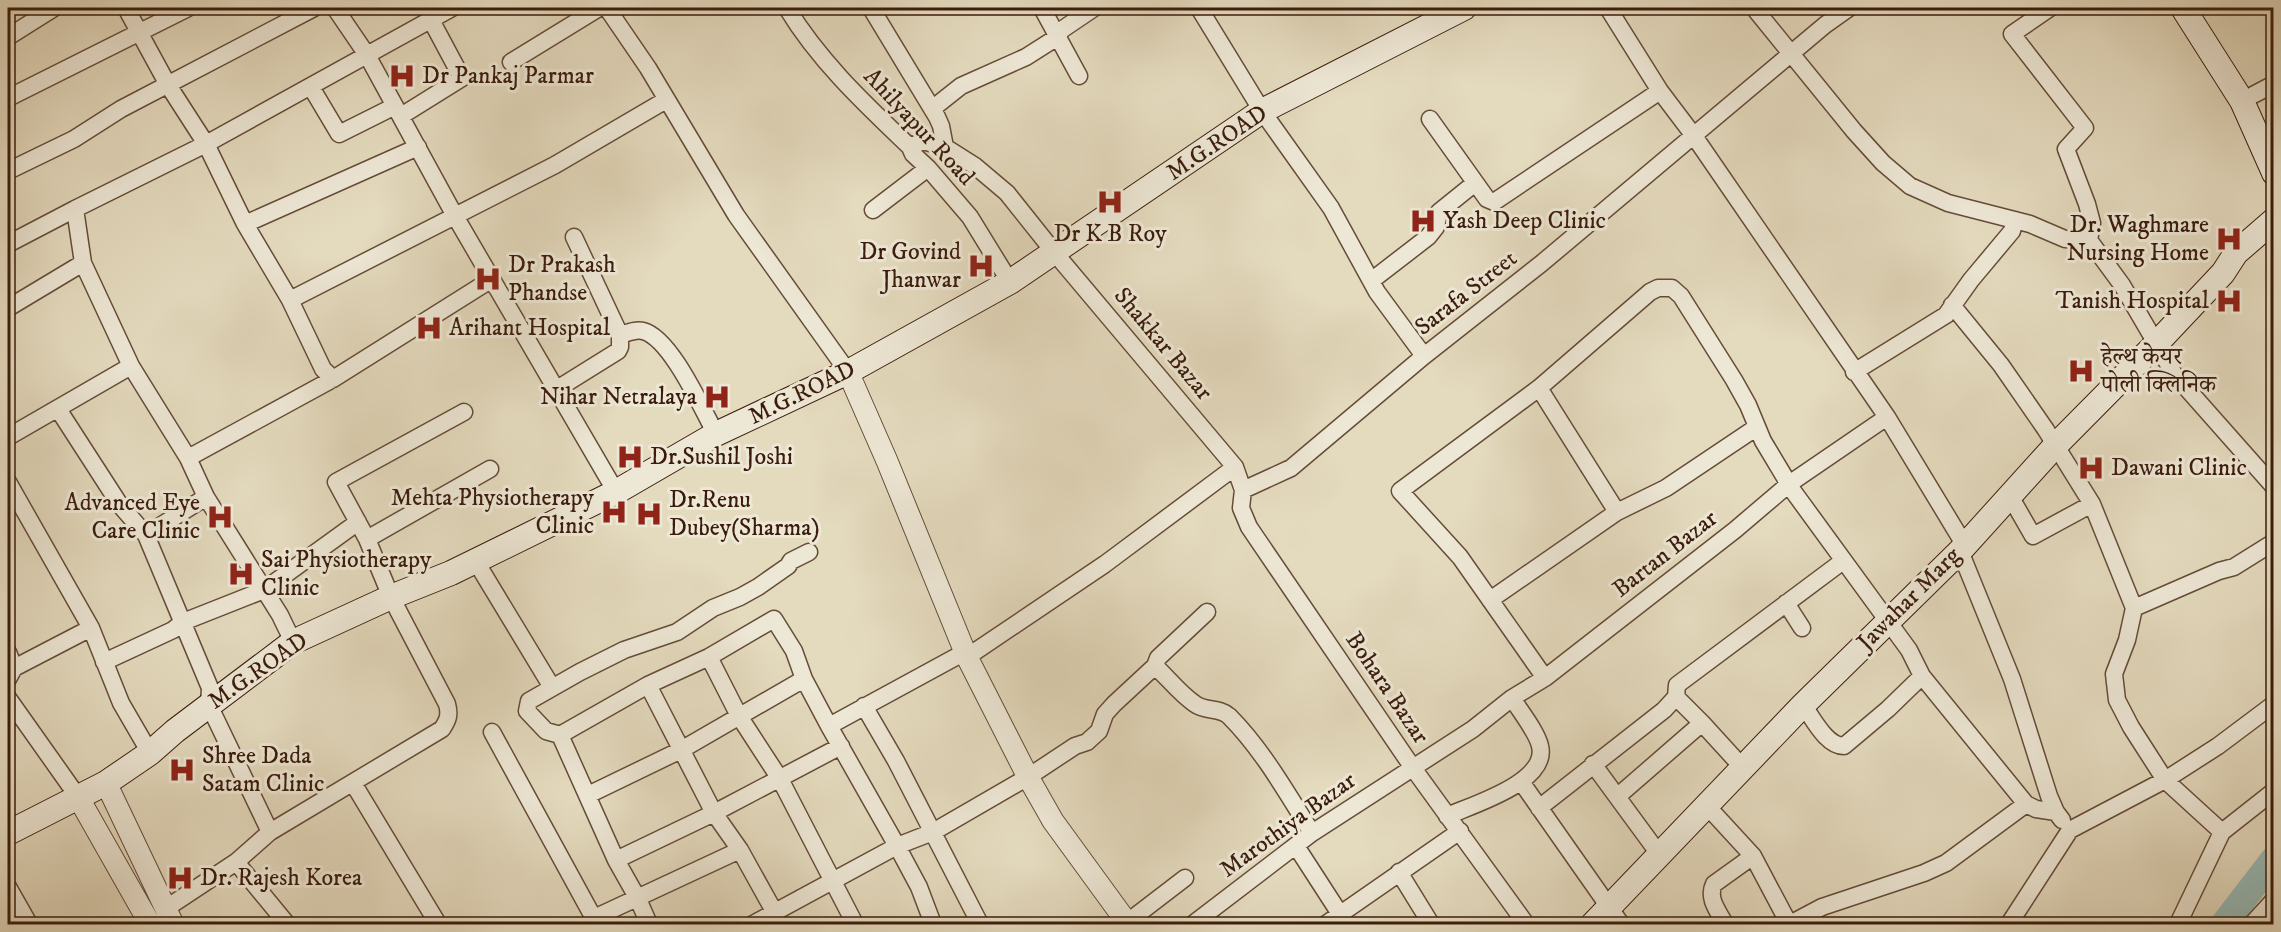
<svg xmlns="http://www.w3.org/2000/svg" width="2281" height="932" font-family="'IM FELL DW Pica','Noto Serif Devanagari',serif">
  <rect width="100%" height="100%" fill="#e4dabe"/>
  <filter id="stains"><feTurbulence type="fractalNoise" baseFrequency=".00333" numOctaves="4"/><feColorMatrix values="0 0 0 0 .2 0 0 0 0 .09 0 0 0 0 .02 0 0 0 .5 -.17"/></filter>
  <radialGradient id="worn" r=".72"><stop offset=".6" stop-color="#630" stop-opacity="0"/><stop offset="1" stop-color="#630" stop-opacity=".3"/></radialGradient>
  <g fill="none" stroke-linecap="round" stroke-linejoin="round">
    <!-- river -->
    <path stroke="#97bab7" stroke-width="27" d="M2224 924 2274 859"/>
    <defs>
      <path id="minor" d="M126 8 168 85 206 144 245 224 290 300 323 369 333 379
        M335 8 367 55 455 216 616 492
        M607 8 648 68 736 215 848 372
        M787 8C819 61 865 104 910 147L913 154 928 168 970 217 1010 282
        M871 8 937 117 941 126 945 147
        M1042 8 1079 76
        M1199 8 1262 111 1331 208 1377 292 1424 356
        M1608 8 1660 91 1694 136 1887 417 1964 544
        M1754 8 1854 131 1883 163 1910 186 1948 203 2030 224 2065 239 2089 240
        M2050 8 2012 34 2085 128 2066 149 2087 204 2092 223 2089 240 2122 285 2174 374 2274 487
        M1057 33 1094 8
        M8 37 54 8
        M511 62 599 8
        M311 87 339 134 395 106
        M2253 95 2274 84
        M8 98 188 8
        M932 109 961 86 1026 57 1059 36
        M401 116 462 78 431 20
        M1430 119 1487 199 1494 202 1660 91
        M910 147 923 141 945 147 975 166 1007 193 1054 252 1235 467 1243 490 1241 508 1249 527 1413 768 1526 924
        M8 171 74 139 121 109 314 8
        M873 210 928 168
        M245 224 418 147
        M8 244 75 209
        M1371 281 1428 237 1436 227 1439 212 1475 183
        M290 300 555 165 666 100
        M1952 305 2001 365 2046 430 2092 504 2134 608 2127 640 2114 674 2117 700 2131 727 2165 780 2222 832
        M8 308 83 263
        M620 335C627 333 636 329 643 331 671 338 702 409 716 434
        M1854 372 1946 315 1971 280 2012 231 2015 220
        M1539 388 1617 512
        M557 389 618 351 620 347V335L574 237
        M58 409 120 505 146 535 210 688 209 705 270 832 236 862 165 909
        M8 437 131 366
        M188 458 333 379 492 279
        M8 482 91 628 121 703 150 753
        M1243 490 1291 468 1424 356 1542 263 1825 25 1849 8
        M2010 496 2033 536 2092 504
        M146 535 206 497
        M367 539 490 469
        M1960 551 2012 679 2049 796 2056 812 2062 820
        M475 560 550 684 549 689
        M1490 600 1617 512 1666 488 1757 427
        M1786 603 1802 628
        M2134 608 2219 571 2234 567 2274 542
        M1207 612 1158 658 1155 666C1168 678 1180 694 1195 704 1206 712 1219 707 1229 716 1262 749 1287 793 1312 833
        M293 642 280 615 206 497 188 458 131 366 83 263 75 209 206 144 452 8
        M8 652 14 668 8 679
        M709 657 739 716 780 779 855 924
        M967 657 1105 564 1235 467
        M104 662 173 630 183 622 264 590 358 522
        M14 668 91 628
        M1545 678 1460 557 1400 491 1539 388 1650 292 1658 288H1672L1681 296 1734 380 1748 405 1763 441 1793 491 1909 650 1922 676 2026 804 2036 809 2056 812
        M648 685 714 813 740 850 775 913
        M8 698 78 797
        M1803 705C1813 718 1826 746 1844 746L1888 709 1922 676
        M864 706 896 761 980 924
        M1702 723 1743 768
        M829 726 965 652
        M492 732 597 924
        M560 735 648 685 709 657 774 619 794 651 804 679 829 726 897 846 919 887 933 924
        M1593 764 1659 854
        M353 783 438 924
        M1522 783 1621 924
        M588 795 681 750 804 679
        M1618 796 1702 723 1676 697
        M1707 806 1753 856 1789 924
        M1539 808 1664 710 1676 697 1677 685 1843 561
        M1447 816C1472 805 1549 782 1540 746 1537 732 1520 711 1512 698
        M270 832 442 729C448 720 450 715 447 704L391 597 367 539 336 482 464 412
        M1296 846 1340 914
        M616 860 714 813 841 746
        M236 862 287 924
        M1399 872 1431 924
        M8 887 29 924
        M594 918 740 850
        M649 924 638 899 616 860 560 735 546 731 527 711 529 701 580 672 624 650 677 632 713 608 740 597 758 587 788 566 791 561 809 552
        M753 924 897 846 933 832 1028 777 1075 746 1087 742 1099 731 1105 714 1114 704 1155 666
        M1125 924 1185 878
        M1193 924 1312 833 1473 729 1512 698 1545 678 1735 530 1789 484 1887 417
        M1326 924 1460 831
        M1725 924C1718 911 1707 898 1714 884L1753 856
        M1790 924 1822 907 1924 873 1946 863 2026 804
        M2009 924 2070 830 2165 780 2218 746 2274 704
        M2178 924 2222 832 2274 791
        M2252 924 2274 900"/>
      <path id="tertiary" d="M848 372 887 461 967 657 1028 777 1053 821 1128 924
        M106 783 173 924
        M78 797 150 924"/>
      <path id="secondary" d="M2183 8 2242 101 2274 173
        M8 833 106 783 150 753 175 731 293 642 391 597 451 573 616 492 716 434 848 372 1010 282 1262 111 1464 8
        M1593 924 1803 705 1960 551 2055 446 2157 343 2223 273 2236 253 2274 220"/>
    </defs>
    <!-- minor casing -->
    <use href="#minor" stroke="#654c38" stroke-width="19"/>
    <!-- tertiary casing -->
    <use href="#tertiary" stroke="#654c38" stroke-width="23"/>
    <!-- secondary casing -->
    <use href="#secondary" stroke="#3b1c0c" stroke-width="26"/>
    <!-- minor -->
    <use href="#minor" stroke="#ede7d5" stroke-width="16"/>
    <!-- tertiary -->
    <use href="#tertiary" stroke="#ede7d5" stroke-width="21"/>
    <!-- secondary -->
    <use href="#secondary" stroke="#ede7d5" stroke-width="24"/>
  </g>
  <!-- icons -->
  <defs>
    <symbol id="hospital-bare" viewBox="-9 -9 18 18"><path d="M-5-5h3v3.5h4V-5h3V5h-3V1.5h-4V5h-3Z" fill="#8f2418" stroke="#ede7d5" stroke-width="2.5" paint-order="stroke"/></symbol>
  </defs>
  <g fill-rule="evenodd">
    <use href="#hospital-bare" x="383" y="57" width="38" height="38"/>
    <use href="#hospital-bare" x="1091" y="183" width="38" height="38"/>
    <use href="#hospital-bare" x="1404" y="202" width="38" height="38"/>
    <use href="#hospital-bare" x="2210" y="220" width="38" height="38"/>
    <use href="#hospital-bare" x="962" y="247" width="38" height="38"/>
    <use href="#hospital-bare" x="469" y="260" width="38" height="38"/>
    <use href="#hospital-bare" x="2210" y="282" width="38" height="38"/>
    <use href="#hospital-bare" x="410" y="309" width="38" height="38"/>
    <use href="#hospital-bare" x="2062" y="352" width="38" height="38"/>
    <use href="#hospital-bare" x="698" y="378" width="38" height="38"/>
    <use href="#hospital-bare" x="611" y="438" width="38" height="38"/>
    <use href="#hospital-bare" x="2072" y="449" width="38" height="38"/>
    <use href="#hospital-bare" x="595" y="493" width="38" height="38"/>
    <use href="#hospital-bare" x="630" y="495" width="38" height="38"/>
    <use href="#hospital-bare" x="201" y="498" width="38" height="38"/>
    <use href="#hospital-bare" x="222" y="555" width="38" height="38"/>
    <use href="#hospital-bare" x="163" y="751" width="38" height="38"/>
    <use href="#hospital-bare" x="161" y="859" width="38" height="38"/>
  </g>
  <g text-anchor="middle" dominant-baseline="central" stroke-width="6" stroke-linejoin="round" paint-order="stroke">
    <!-- poi labels -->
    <g font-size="24" fill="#3b1c0c" stroke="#ede7d5" text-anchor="start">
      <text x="422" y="76">Dr Pankaj Parmar</text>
      <text x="1443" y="221">Yash Deep Clinic</text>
      <text x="2209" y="225" text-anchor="end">Dr. Waghmare<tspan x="2209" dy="28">Nursing Home</tspan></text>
      <text x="1110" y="234" text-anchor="middle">Dr K B Roy</text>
      <text x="961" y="252" text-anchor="end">Dr Govind<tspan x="961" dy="28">Jhanwar</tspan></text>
      <text x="508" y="265">Dr Prakash<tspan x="508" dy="28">Phandse</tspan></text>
      <text x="2209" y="301" text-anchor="end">Tanish Hospital</text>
      <text x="449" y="328">Arihant Hospital</text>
      <text x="2101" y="357">हेल्थ केयर<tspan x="2101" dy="28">पोली क्लिनिक</tspan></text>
      <text x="697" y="397" text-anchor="end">Nihar Netralaya</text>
      <text x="650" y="457">Dr.Sushil Joshi</text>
      <text x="2111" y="468">Dawani Clinic</text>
      <text x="594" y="498" text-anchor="end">Mehta Physiotherapy<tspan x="594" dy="28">Clinic</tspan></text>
      <text x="669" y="500">Dr.Renu<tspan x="669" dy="28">Dubey(Sharma)</tspan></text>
      <text x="200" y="503" text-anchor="end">Advanced Eye<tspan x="200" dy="28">Care Clinic</tspan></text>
      <text x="261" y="560">Sai Physiotherapy<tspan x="261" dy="28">Clinic</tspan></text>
      <text x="202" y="756">Shree Dada<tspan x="202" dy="28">Satam Clinic</tspan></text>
      <text x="200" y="878">Dr. Rajesh Korea</text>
    </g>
    <!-- street labels -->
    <g font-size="24" fill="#3b1c0c" stroke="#ede7d5">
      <text transform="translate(919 127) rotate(47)">Ahilyapur Road</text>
      <text transform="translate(1217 143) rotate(-34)">M.G.ROAD</text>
      <text transform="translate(1466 293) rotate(-38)">Sarafa Street</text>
      <text transform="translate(1163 344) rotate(50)">Shakkar Bazar</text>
      <text transform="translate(802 393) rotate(-26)">M.G.ROAD</text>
      <text transform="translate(1665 554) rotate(-38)">Bartan Bazar</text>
      <text transform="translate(1909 599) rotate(-45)">Jawahar Marg</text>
      <text transform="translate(258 671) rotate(-35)">M.G.ROAD</text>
      <text transform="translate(1387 688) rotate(56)">Bohara Bazar</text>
      <text transform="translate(1288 825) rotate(-36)">Marothiya Bazar</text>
    </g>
  </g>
  <!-- margin -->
  <rect width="2281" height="932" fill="none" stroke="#e4dabe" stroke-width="30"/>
  <rect x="9" y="9" width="2263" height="914" fill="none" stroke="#3b1c0c" stroke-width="3"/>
  <rect x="15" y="15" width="2251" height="902" fill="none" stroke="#3b1c0c" stroke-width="1.5"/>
  <rect width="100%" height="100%" filter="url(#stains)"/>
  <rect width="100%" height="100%" fill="url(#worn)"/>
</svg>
